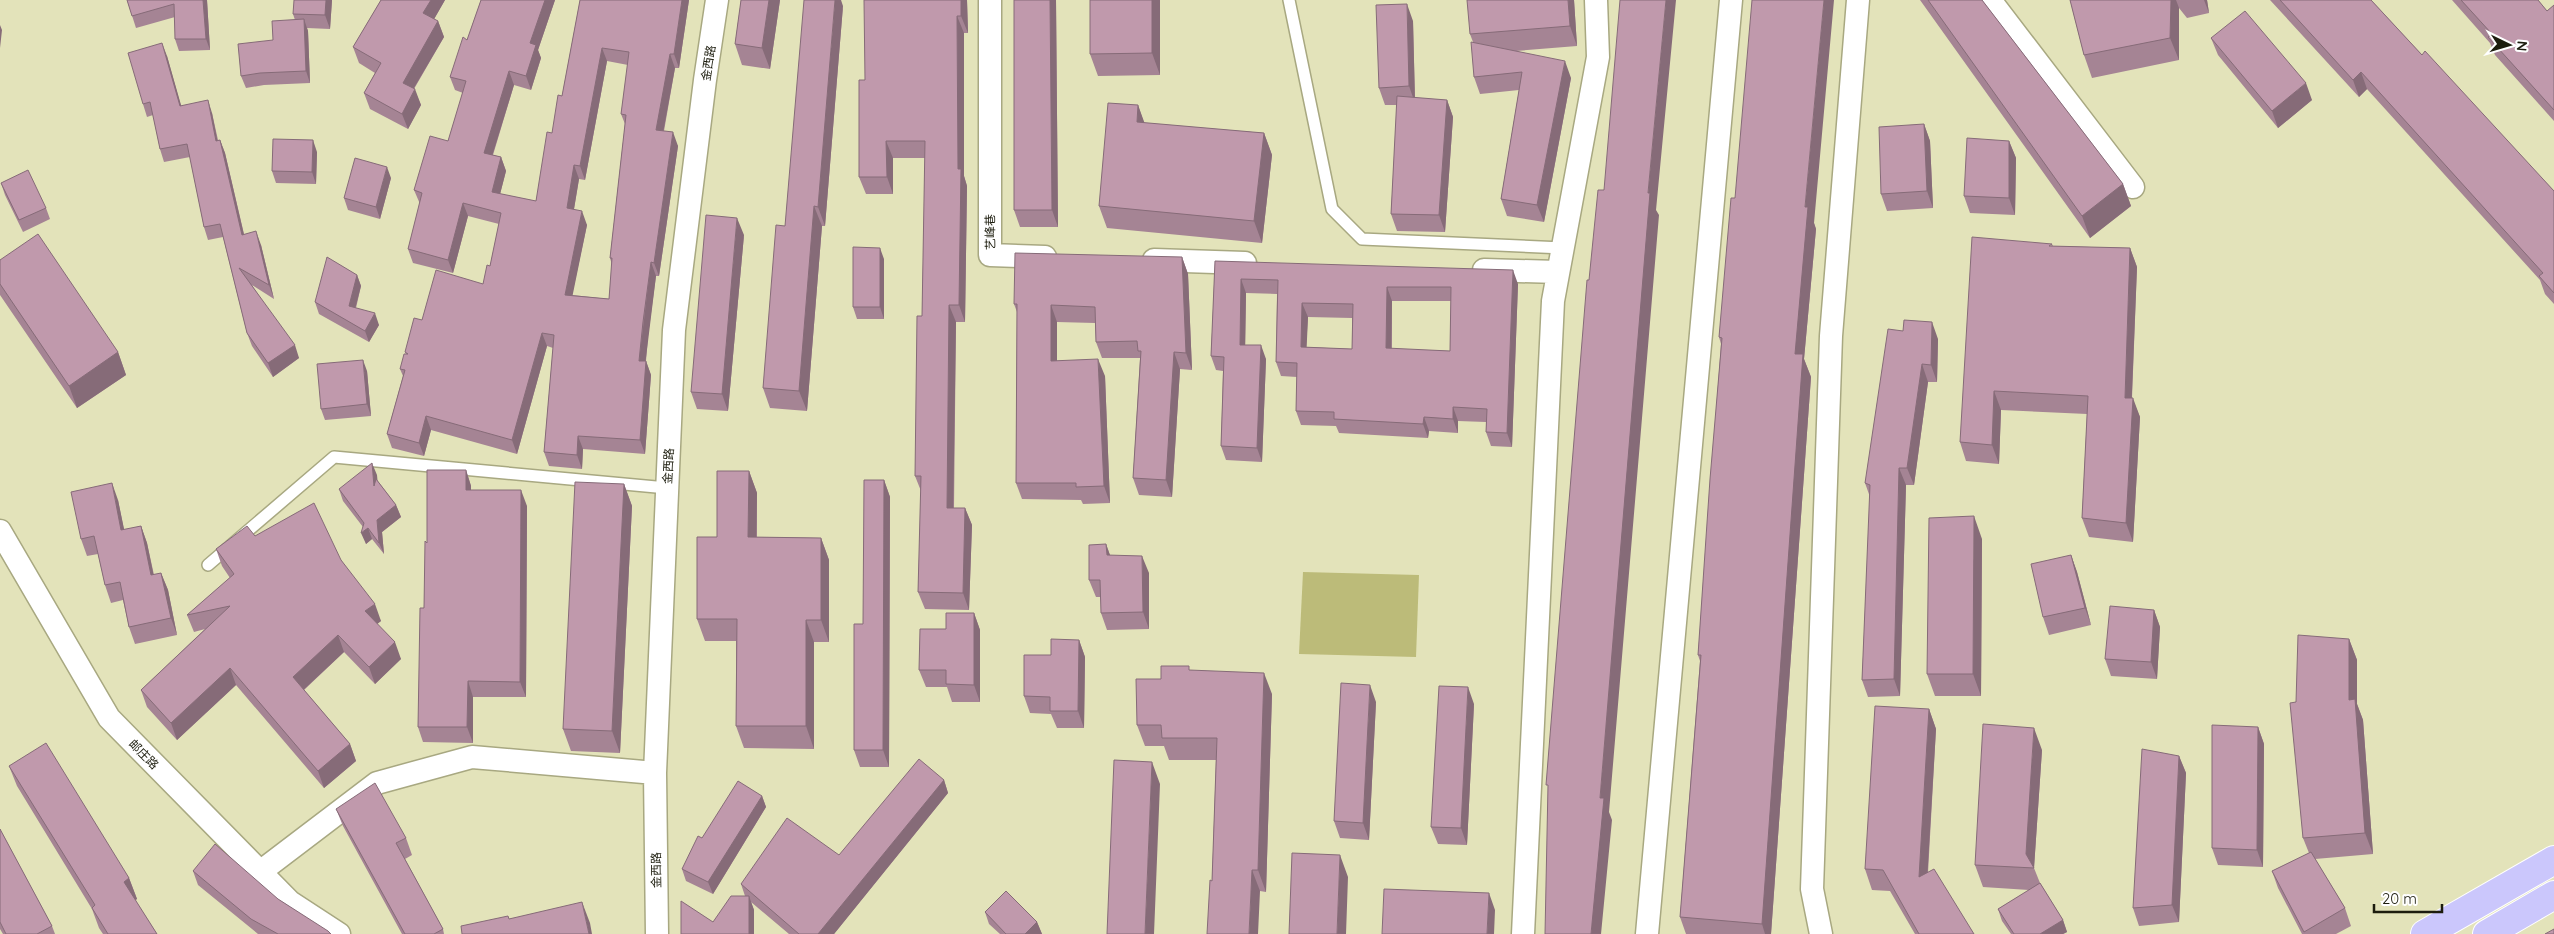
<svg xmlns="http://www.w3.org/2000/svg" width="2554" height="934" font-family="Quicksand,'Noto Sans SC',sans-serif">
  <rect width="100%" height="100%" fill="#e3e3ba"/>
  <!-- green -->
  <path fill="#bcbb79" d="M1303 572 1419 575 1416 657 1299 654Z"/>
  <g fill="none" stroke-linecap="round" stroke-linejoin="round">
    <defs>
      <path id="service" d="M1289 0 1332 209 1362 239 1563 248
        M208 565 334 457 667 488"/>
      <path id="minor" d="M990 0V255L1045 257
        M1990 0 2133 187
        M1154 260 1245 263
        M1484 270 1558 272
        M0 531 109 718 290 902 339 934
        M260 872 377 783 472 757 655 773
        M657 934 655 773 674 330 705 80 717 0
        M1523 934 1553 301 1598 57 1596 0
        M1647 934 1731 0
        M1821 934 1812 889 1831 336 1858 0"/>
      <path id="trunk" d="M2425 934 2554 860
        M2487 934 2554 895"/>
    </defs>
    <!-- service casing -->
    <use href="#service" stroke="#a8a881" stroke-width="14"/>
    <!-- minor casing -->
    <use href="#minor" stroke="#a8a881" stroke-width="25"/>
    <!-- trunk casing -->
    <use href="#trunk" stroke="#fff" stroke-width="30"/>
    <!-- service -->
    <use href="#service" stroke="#fff" stroke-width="11"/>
    <!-- minor -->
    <use href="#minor" stroke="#fff" stroke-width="22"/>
    <!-- trunk -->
    <use href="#trunk" stroke="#cbc7fc" stroke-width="28"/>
  </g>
  <!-- wall -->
  <path fill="#a58494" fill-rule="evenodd" d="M127 0H207L210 50 179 51 175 39V17L136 28Z
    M332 0 330 29 307 28 308 31 310 83 264 85 246 88 241 76 273 40 295 20 293 14Z
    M381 0H445L434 19 438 21 444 37 414 89 421 105 408 129 370 109 364 93 375 73 359 63 353 47Z
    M481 0H555L538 50 541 58 531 90 514 85 493 155 501 157 506 171 500 194 536 201 552 133 562 96 580 0H689L679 68H675L664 131 678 146 659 276H656L648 336 646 361 651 375 645 454 583 449 582 469 549 466 544 452 553 348 547 346 517 454 431 430 424 456 392 448 387 434 403 376 400 369 406 354 405 352 422 320 483 284 490 266 499 224 468 216 453 273 413 263 408 249 420 204 414 190 448 141 463 93 455 90 450 77 467 40ZM607 61 628 65 621 114 625 124 610 258 612 265 609 299 572 295 587 225 574 209 579 179 585 180Z
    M741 0H780L770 69 742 65 735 44Z
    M967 0 968 33H964V176L967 186 965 322H956L954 508H965L972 525 969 610 925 609 918 592 921 491 915 476 922 316 925 158H893V194H866L859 177 865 80Z
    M1014 0H1056L1058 227H1020L1014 210Z
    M1160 0V75L1098 76 1090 54Z
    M1574 0 1577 46 1516 51 1571 78 1544 222 1507 216 1501 199 1519 90 1480 94 1474 77 1473 42 1470 34Z
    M1920 0H1982L2123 184 2131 206 2090 238Z
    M2070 0H2207L2209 13 2187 18 2179 8V60L2092 78 2084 55Z
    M2270 0H2371L2422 55 2554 191V304L2545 294 2540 280 2367 89 2359 97Z
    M2452 0H2538L2547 11 2554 5V121L2495 55 2490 43Z
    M843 6 825 226H822L807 411 770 408 763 388 785 226Z
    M1413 21 1415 98 1447 100 1453 117 1445 232 1397 231 1391 214 1397 105H1385L1379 88Z
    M2211 38 2312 100 2278 128 2218 55Z
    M167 56 181 106 212 113 218 140H220L225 153 244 234 261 245 274 299 252 285 299 358 273 377 252 346 247 333 223 237 208 240 204 227 190 157 164 162 160 149 153 115 147 117 143 104Z
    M1138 105 1144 123 1264 133 1272 155 1262 243 1107 228 1099 206Z
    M1924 124 1930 141 1933 208 1887 211 1881 194Z
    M2009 141 2016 158 2015 215 1970 213 1964 196Z
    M317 152 316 184 276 183 272 171Z
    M391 178 380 219 348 210 344 198Z
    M1 183 46 208 50 219 23 232 5 195Z
    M1735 198 1814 223 1816 229 1804 359 1811 377 1771 934H1686L1680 917 1700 661 1698 655 1721 344 1719 337Z
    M744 235 728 411 697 409 691 392Z
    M2052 244 2053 246 2130 248 2137 267 2132 398 2140 417 2133 542 2089 537 2082 518 2087 414 2001 410 1999 464 1966 461 1960 442Z
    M1182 257 1188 274 1192 370 1180 369 1172 497 1139 495 1133 478 1140 359V358H1102L1096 342 1095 323 1057 322V361L1105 376 1110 503 1083 504 1081 500 1022 499 1016 483 1017 312 1014 304Z
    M884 259V319H857L853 307Z
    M0 260 118 352 126 375 77 408 0 295Z
    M1215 261 1518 284 1512 447 1491 446 1486 432V422L1458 421V433L1429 431 1428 438 1339 433 1336 426 1301 425 1296 411 1297 377 1281 376 1276 362 1277 294 1246 293 1245 345 1266 359 1262 462 1226 460 1221 446 1223 371 1216 370 1211 356ZM1392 301H1451L1450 351 1392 349ZM1308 317 1352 318V349L1306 347Z
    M357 275 361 286 356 308 379 325 369 342 319 314 315 302Z
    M1903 331 1938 339 1937 382H1928L1914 485H1906L1900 696 1868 697 1862 680 1870 497 1865 483Z
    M367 371 371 416 325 420 321 409Z
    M466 470 471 486V490L527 506 526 697H473V743L423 742 418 727 427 543Z
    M749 471 757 493V537L821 538 829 560V642H814V749L744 748 736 726V641H705L697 619 717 537Z
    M377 475V480L396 505 401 517 382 532 384 554 372 539 366 544 363 527 343 501 339 489Z
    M884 480 890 497 889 767H860L854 750 863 624Z
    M624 484 632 506 620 753 571 751 563 729Z
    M118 500 124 530 141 526 147 543 154 575 161 573 168 590 177 635 135 644 129 627 123 600 111 603 105 585 98 554 87 556 81 539Z
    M255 536 341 560 381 621 377 624 401 659 375 684 344 652 304 690 350 744 356 761 324 788 236 685 177 740 147 707 141 690 205 629 194 632 187 615 230 578 222 566 216 549Z
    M1982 539 1981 696H1935L1927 674Z
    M1106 544 1110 555 1149 573V629L1107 630 1101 613V597H1096L1089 580Z
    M2071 555 2077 572 2091 625 2049 635 2043 617Z
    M2154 610 2160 627 2157 679 2111 676 2105 659Z
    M974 613 980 630V702H952L947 687H926L919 670 946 629Z
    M2349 639 2357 660V704L2363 720 2373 854 2315 859 2345 908 2351 926 2336 934H2302L2278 888 2272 871 2309 853 2303 838 2296 702Z
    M1079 640 1085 657 1084 728H1057L1051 714 1030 713 1024 696 1051 655Z
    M1191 670 1272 694 1266 892 1260 891 1212 881 1216 760H1169L1164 746H1145L1137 725 1161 679Z
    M1376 702 1369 840 1340 838 1334 821Z
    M1474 704 1467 845 1438 844 1431 827Z
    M1929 709 1936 729 1928 873 1974 934H1915L1890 891 1872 890 1865 869Z
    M2258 727 2264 744 2263 867 2218 865 2212 848Z
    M2042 750 2034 868 2040 883 2063 920 2067 932 2063 934H2011L2002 921 1998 909 2029 890 1983 887 1975 865Z
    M2179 756 2186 773 2179 922 2139 926 2133 908Z
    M9 766 129 878 137 899 135 900 157 934H103L99 928 92 909 17 786Z
    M944 780 948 793 834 934H789L751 902 754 910V934H681L713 922 745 896 741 884 839 855Z
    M762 796 766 807 713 894 686 881 682 869 702 838Z
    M336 809 406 838 412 855 405 859 443 929 444 934H402L343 826Z
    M0 829 52 926 55 934H3L0 929Z
    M193 871 278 899 331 934H258L198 885Z
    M985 912 1037 922 1042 934H1000L989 924Z"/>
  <!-- shaded-wall -->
  <path fill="#866b78" d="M203 0H207L210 50 206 39Z
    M326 0H332L330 29 325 15Z
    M431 0H445L429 28 423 13Z
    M545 0H555L538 50 541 58 531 90 526 76 530 43Z
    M682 0H689L679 68 674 54Z
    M769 0H780L770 69 762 48Z
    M835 0H841L843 6 825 226 818 207Z
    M961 0H967L968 33 961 16Z
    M1050 0H1056L1058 227 1052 210Z
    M1152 0H1160V75L1152 53Z
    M1568 0H1574L1577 46 1570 26Z
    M1666 0H1676L1656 210 1659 215 1609 812 1612 820 1601 934H1591L1600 798 1648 193Z
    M1824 0H1834L1814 223 1816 229 1804 359 1811 377 1771 934H1765L1762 924 1795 354 1805 207Z
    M2171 0H2176L2179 8V60L2170 38Z
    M2204 0H2207L2209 13Z
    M1407 4 1413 21 1415 103 1409 86Z
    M957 16 964 33V176L967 186 965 322 959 305 958 169Z
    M304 19 308 31 310 83 306 71Z
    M438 21 444 37 408 98 403 83Z
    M0 25 2 30 0 48Z
    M162 43 167 56 185 119 180 106Z
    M602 48 607 61 585 180 580 166Z
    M670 54 675 68 661 144 656 130Z
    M1565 61 1571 78 1544 222 1537 205Z
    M509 71 514 85 489 166 484 153Z
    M2361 72 2367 89 2359 97 2353 80Z
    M2306 83 2312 100 2278 128 2272 111Z
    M415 89 421 105 408 129 402 114Z
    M208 100 212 113 220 154 216 141Z
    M1447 100 1453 117 1445 232 1439 215Z
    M1138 105 1146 127 1137 122Z
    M1924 124 1930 141 1933 208 1927 191Z
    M673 132 678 146 659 276 654 263Z
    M1264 133 1272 155 1262 243 1254 221Z
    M220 140 225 153 247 248 242 235Z
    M313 140 317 152 316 184 312 172Z
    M886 141 893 158V194L887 177Z
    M2009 141 2016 158 2015 215 2009 198Z
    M501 157 506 171 497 206 492 192Z
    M574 165 579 179 572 221 567 208Z
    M387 167 391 178 380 219 376 207Z
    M2123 184 2131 206 2090 238 2082 216Z
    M463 203 468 216 453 273 448 260Z
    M814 206 822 226 807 411 799 391Z
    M582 211 587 225 570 308 565 295Z
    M737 218 744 235 728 411 722 394Z
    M256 231 261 245 274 299 269 285Z
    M880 248 884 259V319L880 307Z
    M2130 248 2137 267 2131 416 2125 398Z
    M1182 257 1188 274 1192 370 1186 353Z
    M651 262 656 276 644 374 639 361Z
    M1513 270 1518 284 1512 447 1507 433Z
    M357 275 361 286 353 317 349 306Z
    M1241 279 1246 293 1245 359 1240 345Z
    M1387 287 1392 301 1391 362 1386 348Z
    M1302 303 1308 317 1306 361 1301 347Z
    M949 305 956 322 953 525 947 508Z
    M1051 305 1057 322V378L1051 361Z
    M375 313 379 325 369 342 365 331Z
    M1932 322 1938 339 1937 382 1931 365Z
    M542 333 547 346 517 454 512 440Z
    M295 345 299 358 273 377 268 363Z
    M1261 345 1266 359 1262 462 1257 448Z
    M118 352 126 375 77 408 69 386Z
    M1174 352 1180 369 1172 497 1166 480Z
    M1098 359 1105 376 1110 503 1104 486Z
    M363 360 367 371 371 416 367 404Z
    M646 361 651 375 645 454 640 440Z
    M1922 364 1928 382 1914 485 1907 468Z
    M1994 391 2001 410 1999 464 1992 445Z
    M2133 398 2140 417 2133 542 2126 523Z
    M1453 407 1458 421V433L1453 419Z
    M426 416 431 430 424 456 419 443Z
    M1424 417 1429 431 1428 438 1423 424Z
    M578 436 583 449 582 469 577 455Z
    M372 463 377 475 379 497 374 486Z
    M1899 468 1906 485 1900 696 1894 679Z
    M466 470 471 486V506L466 490Z
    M749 471 757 493 756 559 748 537Z
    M884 480 890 497 889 767 883 750Z
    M112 483 118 500 128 548 121 530Z
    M624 484 632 506 620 753 612 731Z
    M521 490 527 506 526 697 520 682Z
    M396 505 401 517 382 532 384 554 379 543 377 520Z
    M965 508 972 525 969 610 963 593Z
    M1974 516 1982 539 1981 696 1973 674Z
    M141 526 147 543 157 592 151 575Z
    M368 528 372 539 366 544 361 533Z
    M821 538 829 560V642L821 620Z
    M1106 544 1112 561 1107 555Z
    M2071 555 2077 572 2091 625 2085 608Z
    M1142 556 1149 573V629L1143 612Z
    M161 573 168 590 177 635 171 618Z
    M375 604 381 621 372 628 365 611Z
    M2154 610 2160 627 2157 679 2151 662Z
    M974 613 980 630V702L974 685Z
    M806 620 814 642V749L806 726Z
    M338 635 344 652 299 694 293 677Z
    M2349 639 2357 660V704L2363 720 2373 854 2365 833 2349 700Z
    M1079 640 1085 657 1084 728 1078 711Z
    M395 642 401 659 375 684 369 667Z
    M230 668 236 685 177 740 171 723Z
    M1264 673 1272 694 1266 892 1258 870Z
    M468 681 473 697V743L467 727Z
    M1370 685 1376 702 1369 840 1363 823Z
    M1468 687 1474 704 1467 845 1461 828Z
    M1929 709 1936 729 1926 898 1919 877Z
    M2258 727 2264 744 2263 867 2257 850Z
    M2034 728 2042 750 2034 868 2026 854Z
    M350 744 356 761 324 788 318 771Z
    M2179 756 2186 773 2179 922 2172 905Z
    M1152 762 1160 784 1154 934H1145Z
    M944 780 948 793 834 934H818Z
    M762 796 766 807 713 894 708 882Z
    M1340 855 1348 877 1346 934H1337Z
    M1252 870 1260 891 1258 934H1249Z
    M129 878 137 899 131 903 124 882Z
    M1489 893 1495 910 1494 934H1487Z
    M749 896 754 910V934H749Z
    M582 902 590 923 592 934H589Z
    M2063 920 2067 932 2063 934H2040Z
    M1037 922 1042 934H1025Z"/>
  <!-- building -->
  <path fill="#c099ac" stroke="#866b78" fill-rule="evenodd" d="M127 0H203L206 39H175L174 4 132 16Z
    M294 0H326L325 15 293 14Z
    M381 0H431L423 13 438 21 403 83 415 89 402 114 364 93 381 63 353 47Z
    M481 0H545L530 43 536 45 526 76 509 71 484 153 501 157 492 192 536 201 547 132 552 133 558 95 562 96 580 0H682L674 54H670L656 130 673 132 654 263 651 262 643 322 639 361H646L640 440 578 436 577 455 544 452 554 335 542 333 512 440 426 416 419 443 387 434 405 370 400 369 404 354H408L405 352 414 318 422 320 436 270 483 284 487 265 490 266 501 213 463 203 448 260 408 249 422 193 414 190 430 136 448 141 466 81 450 77 463 37 467 40ZM602 48 629 52 621 114 626 115 610 258H612L609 299 565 295 582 211 567 208 574 165 580 166Z
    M741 0H769L762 48 735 44Z
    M804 0H835L818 207 814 206 799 391 763 388 776 225 785 226Z
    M864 0H961V16H957L958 169H961L959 305H949L947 508H965L963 593 918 592 921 476H915L917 316H922L925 141H886L887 177H859V80H865Z
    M1014 0H1050L1052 210H1014Z
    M1090 0H1152V53L1090 54Z
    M1467 0H1568L1570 26 1470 34Z
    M1620 0H1666L1648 193H1650L1600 798H1604L1591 934H1545L1548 785H1546L1587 280H1589L1598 190H1604Z
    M1752 0H1824L1805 207H1808L1795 354H1803L1762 924 1680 917 1701 655H1698L1710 479 1722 338 1719 337 1731 198H1735Z
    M1928 0H1982L2123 184 2082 216Z
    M2070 0H2171L2170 38 2084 55Z
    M2280 0H2371L2422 55 2425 51 2554 191V293L2539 276 2543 273 2361 72 2353 80Z
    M2461 0H2538L2547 11 2554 5V110L2488 37 2492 34Z
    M1407 4 1409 86 1379 88 1376 5Z
    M2245 11 2306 83 2272 111 2211 38Z
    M304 19 306 71 260 73 241 76 238 44 273 40 272 21Z
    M1471 42 1565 61 1537 205 1501 199 1522 72 1474 77Z
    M162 43 180 106 208 100 216 141 220 140 242 235 256 231 269 285 239 268 295 345 268 363 247 333 220 224 204 227 187 144 160 149 150 102 143 104 128 53Z
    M1397 96 1447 100 1439 215 1391 214Z
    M1108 103 1138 105 1137 122 1264 133 1254 221 1099 206Z
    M1924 124 1927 191 1881 194 1879 127Z
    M1967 138 2009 141V198L1964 196Z
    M273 139 313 140 312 172 272 171Z
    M355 158 387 167 376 207 344 198Z
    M28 170 46 208 19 220 1 183Z
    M706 215 737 218 722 394 691 392Z
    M38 234 118 352 69 386 0 284V260Z
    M1972 237 2052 244 2049 246 2130 248 2125 398H2133L2126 523 2082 518 2088 396 1994 391 1992 445 1960 442Z
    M853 247 880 248V307H853Z
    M1015 253 1182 257 1186 353 1174 352 1166 480 1133 478 1141 351H1138L1137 341 1096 342 1095 307 1051 305V361L1098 359 1104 486 1076 487V483H1016L1017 304H1014Z
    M327 257 357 275 349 306 375 313 365 331 315 302Z
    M1215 261 1513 270 1507 433 1486 432 1487 409 1453 407V419L1424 417 1423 424 1334 419V412L1296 411 1297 363 1276 362 1278 280 1241 279 1240 345H1261L1257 448 1221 446 1224 357 1211 356ZM1387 287H1451L1450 351 1386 348ZM1302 303 1353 304 1352 349 1301 347Z
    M1904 320 1932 322 1931 365 1922 364 1907 468H1899L1894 679 1862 680 1870 485 1865 483 1888 329 1903 331Z
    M363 360 367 404 321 409 317 364Z
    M372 463 374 486 376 479 396 505 377 520 379 543 368 528 361 533 364 523 339 489Z
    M427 470H466V490H521L520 682 468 681 467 727H418L420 608H424L425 541 427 543Z
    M717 471H749L748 537 821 538V620H806V726H736L737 619H697V537H717Z
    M864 480H884L883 750H854V624H863Z
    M575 482 624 484 612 731 563 729Z
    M112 483 121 530 141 526 151 575 161 573 171 618 129 627 120 582 105 585 94 536 81 539 71 492Z
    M314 503 341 560 375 604 365 611 395 642 369 667 338 635 293 677 350 744 318 771 230 668 171 723 141 690 230 606 187 615 234 574 216 549 247 526 255 536Z
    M1974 516 1973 674H1927L1929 518Z
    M1106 544 1107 555 1142 556 1143 612 1101 613 1100 580H1089V545Z
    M2071 555 2085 608 2043 617 2031 564Z
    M2110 606 2154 610 2151 662 2105 659Z
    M946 613H974V685L946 684V670H919L920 629H946Z
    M2298 635 2349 639V700L2355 699 2365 833 2303 838 2290 703 2296 702Z
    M1051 639 1079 640 1078 711H1050V697L1024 696V655H1051Z
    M1161 666H1189V670L1264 673 1258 870H1252L1249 934H1207L1210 880 1212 881 1217 738H1162L1161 725H1137L1136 679H1161Z
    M1341 683 1370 685 1363 823 1334 821Z
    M1439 686 1468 687 1461 828 1431 827Z
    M1875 706 1929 709 1919 877 1934 869 1974 934H1919L1883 870 1865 869Z
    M1983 724 2034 728 2026 854 2034 868 1975 865Z
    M2212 725 2258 727 2257 850 2212 848Z
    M46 743 129 878 124 882 157 934H108L92 908 95 905 9 766Z
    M2142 749 2179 756 2172 905 2133 908Z
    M919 759 944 780 818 934H799L741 884 787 818 839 855Z
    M1114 760 1152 762 1145 934H1107Z
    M738 781 762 796 708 882 682 869 698 836 702 838Z
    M375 783 406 838 396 843 443 929 434 934H405L336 809Z
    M0 829 52 926 37 934H6L0 922Z
    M215 844 278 899 328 931 331 934H278L251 919 193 871Z
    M2311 852 2345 908 2304 932 2272 871Z
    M1292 853 1340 855 1337 934H1289Z
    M2040 883 2063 920 2040 934H2014L1998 909Z
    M1384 889 1489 893 1487 934H1382Z
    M1006 891 1037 922 1025 934H1006L985 912Z
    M731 896H749V934H681V901L713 922Z
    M582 902 589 934H462L461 926 508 916 509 919Z
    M2554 929V934H2545Z"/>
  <g text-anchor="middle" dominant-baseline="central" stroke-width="4" stroke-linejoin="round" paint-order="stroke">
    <!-- street labels -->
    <g font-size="12" fill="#1c1c0d" stroke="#fff">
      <text transform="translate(708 63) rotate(-81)">金西路</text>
      <text transform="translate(990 232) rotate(-91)">艺峰巷</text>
      <text transform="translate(668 466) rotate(-87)">金西路</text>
      <text transform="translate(144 754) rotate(45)">邮庄路</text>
      <text transform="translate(656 870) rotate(-91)">金西路</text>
    </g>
  </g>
  <!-- north arrow -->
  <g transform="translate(2509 45) rotate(95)" stroke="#ffffff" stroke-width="4" paint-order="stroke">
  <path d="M0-4L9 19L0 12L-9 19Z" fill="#1c1c0d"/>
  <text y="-8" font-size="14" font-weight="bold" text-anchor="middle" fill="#1c1c0d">N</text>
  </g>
  <!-- scale -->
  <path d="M2374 904v8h68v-8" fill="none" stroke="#1c1c0d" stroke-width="2.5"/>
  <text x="2382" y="904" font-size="15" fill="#1c1c0d" stroke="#ffffff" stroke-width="4" paint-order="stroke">20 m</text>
</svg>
